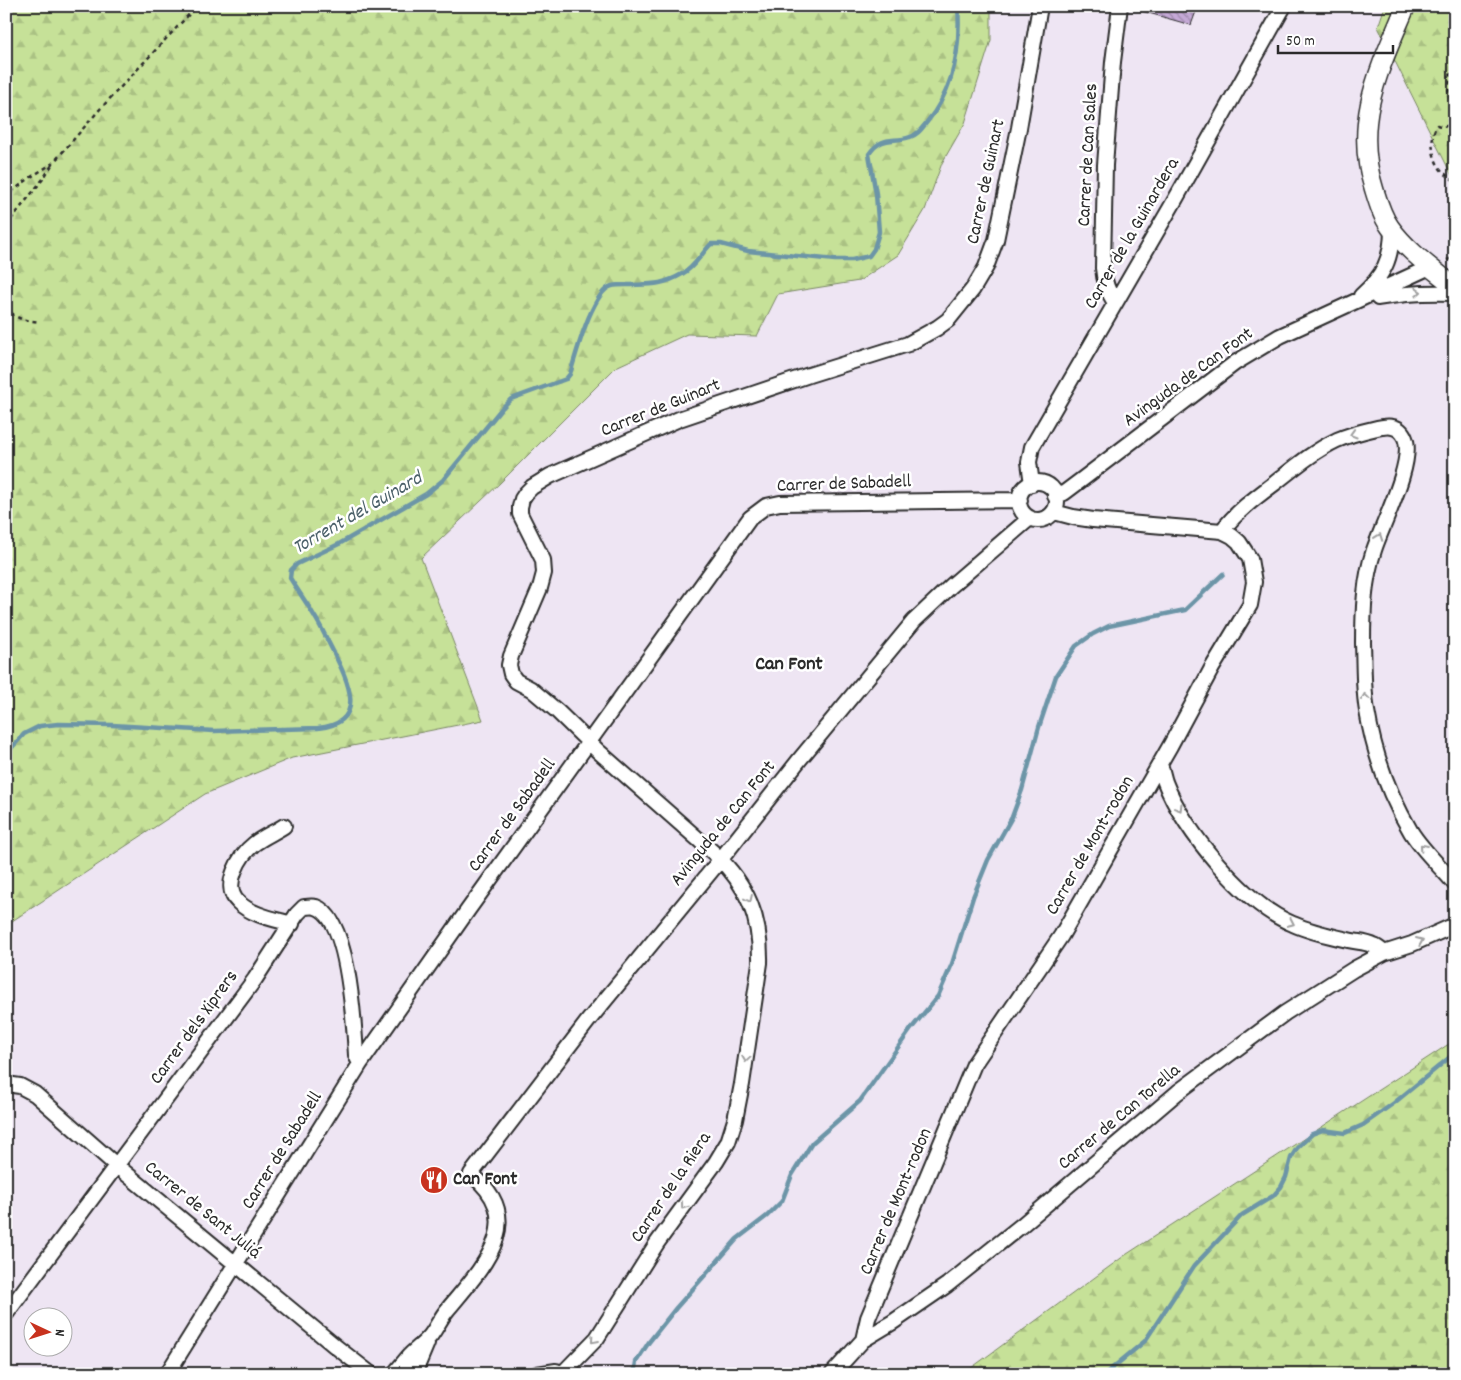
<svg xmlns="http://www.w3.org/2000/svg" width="1461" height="1380" font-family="Dekko,sans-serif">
  <defs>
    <pattern id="forest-firs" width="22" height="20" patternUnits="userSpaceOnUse" patternTransform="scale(1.25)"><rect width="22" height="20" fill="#c6e198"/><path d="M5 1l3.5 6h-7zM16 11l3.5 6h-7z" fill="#aac183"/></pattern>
    <pattern id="building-back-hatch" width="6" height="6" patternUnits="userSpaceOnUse" patternTransform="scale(1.25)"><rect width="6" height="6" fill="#c5a9d6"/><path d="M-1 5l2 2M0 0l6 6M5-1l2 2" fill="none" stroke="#a08aae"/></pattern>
  </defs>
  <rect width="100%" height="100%" fill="#eee5f3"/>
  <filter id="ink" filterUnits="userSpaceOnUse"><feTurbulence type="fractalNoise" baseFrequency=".02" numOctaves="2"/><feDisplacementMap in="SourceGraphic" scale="10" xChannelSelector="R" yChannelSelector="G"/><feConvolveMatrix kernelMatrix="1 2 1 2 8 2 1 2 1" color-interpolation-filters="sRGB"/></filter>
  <g filter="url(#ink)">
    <!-- forest -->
    <path fill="url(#forest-firs)" stroke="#788662" d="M6 6H991V40L965 123 942 163 925 210 898 255 859 281 778 294 757 336 687 334 616 367 500 483 421 558 483 720 292 758 205 794 6 925Z
      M1385 6H1455V182L1378 27Z
      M1455 1040V1374H963L1124 1256Z"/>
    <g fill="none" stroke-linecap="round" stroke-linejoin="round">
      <!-- stream -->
      <path stroke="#6c95a7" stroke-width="4.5" d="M6 754 24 734 40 726 58 724 112 725 214 731 318 728C369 723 348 681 333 651 327 640 322 628 315 617 307 603 298 591 290 578L291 570 297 564 339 544 426 494 443 480 502 408 511 399 566 379 570 374C576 355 592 291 612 286 616 285 622 285 627 285 649 284 662 286 682 274 694 268 701 254 711 244H721L748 251 835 260H852L869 256 874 249 879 232 876 194 869 154C882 135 893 143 910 137 918 135 922 128 927 122 954 89 961 48 958 6
        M634 1374 636 1362 649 1342 676 1308 737 1239 767 1216 782 1201 792 1175 812 1143 860 1101 911 1029 938 996 952 964 973 897 988 860 1012 817 1022 790 1039 727 1056 676 1076 646 1093 634 1109 626 1185 610 1223 574
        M1105 1374 1145 1341 1194 1266 1242 1215 1273 1196 1281 1187 1286 1177 1291 1158 1297 1148 1312 1134 1323 1130 1345 1133 1363 1125 1394 1103 1455 1053"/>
    </g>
    <!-- building -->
    <path fill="url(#building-back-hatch)" stroke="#2b2b2b" d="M1131 6H1198L1191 25 1131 8Z"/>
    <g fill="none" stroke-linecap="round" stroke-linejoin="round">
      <defs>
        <path id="minor" d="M1361 296C1383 276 1392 260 1392 229
          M1378 298C1404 293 1428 292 1455 293
          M1115 303C1108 292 1104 282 1103 268L1105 165 1113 62 1120 6
          M1019 501a19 19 0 1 1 38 0a19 19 0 1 1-38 0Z
          M1032 484 1029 462 1032 447 1175 200 1284 6
          M1055 496 1064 493 1080 481 1235 363 1280 336 1430 267
          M1222 531C1236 512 1255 498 1275 483 1294 468 1314 451 1337 440 1349 435 1360 432 1373 429 1385 426 1399 423 1405 438 1415 461 1382 525 1374 550 1364 580 1363 612 1363 643 1364 666 1363 689 1367 711 1374 753 1389 795 1411 832 1423 851 1441 867 1455 884
          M1160 764C1162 770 1163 776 1165 782 1183 830 1245 905 1293 924 1311 932 1330 936 1348 940 1356 942 1367 942 1374 946 1378 947 1381 950 1384 953
          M284 826C275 832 263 837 254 844 240 855 221 886 238 902 251 915 274 919 292 924
          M6 1084 20 1086 35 1094 117 1166 335 1346 371 1374
          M6 1314 255 979 297 914 304 907C308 907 312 906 316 907 349 918 354 1024 356 1055L360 1064
          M863 1340 868 1318 974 1064 1061 936 1170 746 1212 668 1250 605 1254 582 1250 559 1239 542 1232 536 1222 531 1093 520 1073 517 1054 512
          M563 1373 597 1338 657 1243 716 1162 728 1142 735 1120 742 1084 760 963C761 919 748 885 715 854L598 751 557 711 531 689 516 681 511 674 509 665 511 656 540 588 544 573 543 560 520 514V507L522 499 526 493 532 487 550 476 679 419 809 375 908 344 937 328 948 320 973 289 986 267 996 240 1019 128 1040 6
          M167 1374 360 1064 468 910 750 518 766 506 780 503 1020 500
          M394 1374C399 1368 404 1362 409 1356 416 1349 425 1343 431 1335 437 1327 441 1317 448 1309 483 1267 529 1220 471 1174L588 1021 721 859 800 759 914 621 951 586 1030 518
          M414 1374 427 1343
          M537 1374 556 1371 564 1374
          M832 1374 863 1340 893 1322 947 1285 1022 1225 1178 1092 1285 1013 1354 969 1384 953 1412 944 1455 925"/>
        <path id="tertiary" d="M1406 6C1380 68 1352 121 1374 189 1378 202 1382 216 1390 227 1407 251 1433 269 1455 287"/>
      </defs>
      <!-- minor casing -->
      <use href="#minor" stroke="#2b2b2b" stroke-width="18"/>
      <!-- tertiary casing -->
      <use href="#tertiary" stroke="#2b2b2b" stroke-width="21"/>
      <!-- path -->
      <path stroke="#2b2b2b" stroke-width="2.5" stroke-dasharray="4 4" stroke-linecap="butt" d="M1455 66 1450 75 1448 94 1455 109
        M1455 122 1444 127 1437 125C1429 138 1432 159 1442 171 1446 175 1451 178 1455 181
        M6 198 10 193 31 177 53 163 101 108 197 6
        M6 226 43 179 52 165
        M1447 260 1455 257
        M6 306C15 320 24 320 40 322"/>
      <!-- minor -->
      <use href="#minor" stroke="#fff" stroke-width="14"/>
      <!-- tertiary -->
      <use href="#tertiary" stroke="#fff" stroke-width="18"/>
    </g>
    <!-- one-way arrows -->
    <defs><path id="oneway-chevron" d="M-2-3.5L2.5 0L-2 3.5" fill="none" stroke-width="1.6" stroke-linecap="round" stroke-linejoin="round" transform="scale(1.25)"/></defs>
    <g stroke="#a0a0a0">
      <use href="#oneway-chevron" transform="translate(1418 292) rotate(-3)"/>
      <use href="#oneway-chevron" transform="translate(1353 434) rotate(163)"/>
      <use href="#oneway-chevron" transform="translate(1379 537) rotate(-70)"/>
      <use href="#oneway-chevron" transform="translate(1365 697) rotate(-96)"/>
      <use href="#oneway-chevron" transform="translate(1179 808) rotate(59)"/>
      <use href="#oneway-chevron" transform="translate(1423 847) rotate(-131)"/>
      <use href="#oneway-chevron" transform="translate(749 899) rotate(65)"/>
      <use href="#oneway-chevron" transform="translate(1291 923) rotate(25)"/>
      <use href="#oneway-chevron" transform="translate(1420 941) rotate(-23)"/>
      <use href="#oneway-chevron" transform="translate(746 1059) rotate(98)"/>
      <use href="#oneway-chevron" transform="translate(684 1206) rotate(127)"/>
      <use href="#oneway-chevron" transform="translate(594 1340) rotate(131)"/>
    </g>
  </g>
  <!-- icons -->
  <defs>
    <symbol id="restaurant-disc" viewBox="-11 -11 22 22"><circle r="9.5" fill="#c8321e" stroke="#fff"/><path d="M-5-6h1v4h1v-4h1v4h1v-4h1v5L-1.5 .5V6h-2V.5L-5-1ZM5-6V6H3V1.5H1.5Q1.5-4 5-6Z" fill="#fff"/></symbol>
  </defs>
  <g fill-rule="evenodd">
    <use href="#restaurant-disc" x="418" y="1164" width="32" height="32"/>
  </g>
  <g text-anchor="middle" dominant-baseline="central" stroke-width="5" stroke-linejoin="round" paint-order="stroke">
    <!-- street labels -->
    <g font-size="19" fill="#2b2b2b" stroke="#fff">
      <text transform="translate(1089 155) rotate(-87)">Carrer de Can Sales</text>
      <text transform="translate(987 182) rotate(-78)">Carrer de Guinart</text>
      <text transform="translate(1133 234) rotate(-60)">Carrer de la Guinardera</text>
      <text transform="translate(1189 378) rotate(-36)">Avinguda de Can Font</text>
      <text transform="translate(661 409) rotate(-22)">Carrer de Guinart</text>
      <text transform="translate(844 485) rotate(-2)">Carrer de Sabadell</text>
      <text transform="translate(513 816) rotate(-54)">Carrer de Sabadell</text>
      <text transform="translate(724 824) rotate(-51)">Avinguda de Can Font</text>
      <text transform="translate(1091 846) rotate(-60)">Carrer de Mont-rodon</text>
      <text transform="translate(195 1028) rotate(-54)">Carrer dels Xiprers</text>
      <text transform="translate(1120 1118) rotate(-40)">Carrer de Can Torella</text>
      <text transform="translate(283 1151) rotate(-58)">Carrer de Sabadell</text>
      <text transform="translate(672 1188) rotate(-56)">Carrer de la Riera</text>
      <text transform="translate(897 1202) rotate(-67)">Carrer de Mont-rodon</text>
      <text transform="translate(202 1211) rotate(39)">Carrer de Sant Juliá</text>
    </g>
    <!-- poi labels -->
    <g font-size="19" font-weight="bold" fill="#2b2b2b" stroke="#fff" text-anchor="start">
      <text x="453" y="1180">Can Font</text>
    </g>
    <!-- water labels -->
    <g font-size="20" font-style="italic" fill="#4b6069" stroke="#fff">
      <text transform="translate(358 514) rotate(-30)">Torrent del Guinard</text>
    </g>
    <!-- neighbourhood labels -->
    <g font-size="20" font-weight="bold" fill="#2b2b2b" stroke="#fff">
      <text x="789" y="665">Can Font</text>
    </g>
  </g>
  <!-- margin -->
  <rect width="1461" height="1380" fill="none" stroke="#fff" stroke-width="25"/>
  <rect x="12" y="12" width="1436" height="1355" fill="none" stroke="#2b2b2b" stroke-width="2" filter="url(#ink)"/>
  <!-- north arrow -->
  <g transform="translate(48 1332) rotate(94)"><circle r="24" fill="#ffffff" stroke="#aaaaaa"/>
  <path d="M0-4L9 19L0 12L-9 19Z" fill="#c8321e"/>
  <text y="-8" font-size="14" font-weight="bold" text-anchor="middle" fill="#2b2b2b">N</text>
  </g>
  <!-- scale -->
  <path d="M1278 45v8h115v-8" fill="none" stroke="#2b2b2b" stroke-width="2.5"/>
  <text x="1286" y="45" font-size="15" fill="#2b2b2b" stroke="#ffffff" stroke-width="4" paint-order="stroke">50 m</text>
</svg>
